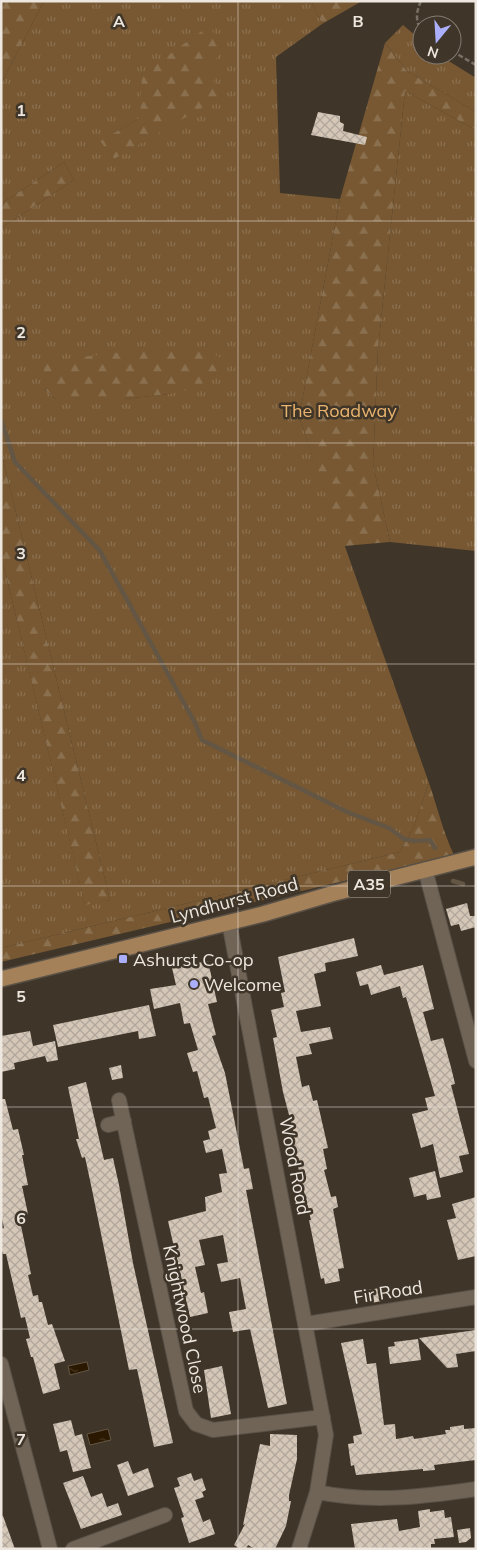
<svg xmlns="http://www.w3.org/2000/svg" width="477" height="1550" font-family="Mulish,sans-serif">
  <defs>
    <pattern id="grass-tufts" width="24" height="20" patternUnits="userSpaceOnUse" patternTransform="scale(1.25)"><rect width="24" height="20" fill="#775832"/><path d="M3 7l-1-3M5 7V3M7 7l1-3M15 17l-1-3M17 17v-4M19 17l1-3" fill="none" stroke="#8b704f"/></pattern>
    <pattern id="forest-firs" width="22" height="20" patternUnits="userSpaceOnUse" patternTransform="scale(1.25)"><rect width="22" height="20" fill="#775832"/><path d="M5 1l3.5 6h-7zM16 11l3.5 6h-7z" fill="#8b704f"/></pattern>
    <pattern id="water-ripples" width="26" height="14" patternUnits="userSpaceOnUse" patternTransform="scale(1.25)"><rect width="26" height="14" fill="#2a1801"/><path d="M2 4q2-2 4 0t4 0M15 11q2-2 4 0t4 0" fill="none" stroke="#493a26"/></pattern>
    <pattern id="building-cross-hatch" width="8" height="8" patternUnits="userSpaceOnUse" patternTransform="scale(1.25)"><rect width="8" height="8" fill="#d4c7b8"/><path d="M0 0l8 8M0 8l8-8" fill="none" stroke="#b1a69b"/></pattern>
  </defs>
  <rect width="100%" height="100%" fill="#3f3529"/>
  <!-- grass -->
  <path fill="url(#grass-tufts)" fill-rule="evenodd" d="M44 1H311L322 24 276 57 280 193 340 199 299 417 429 783 414 826 400 852 1 948V554L85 904 110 900 1 451V228L74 180 64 162 1 204V84ZM140 118 114 159 101 141ZM44 362H45L170 394 123 399H56L44 389Z
    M403 25 422 41V55H439L476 78V112L407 71 385 43Z
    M405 91 476 130V551L390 542 373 464 378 349Z"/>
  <!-- forest -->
  <path fill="url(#forest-firs)" d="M1 1H44L1 84Z
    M311 1H362L322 24Z
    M209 26 224 48 207 71 222 96 114 159 100 141 140 118 142 74Z
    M385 43 407 71 476 112V130L405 91 378 349 373 464 390 542 344 546 299 417 340 199Z
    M64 162 74 180 1 228V204Z
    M168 346 214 354 225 360 211 379 194 388 170 394 123 399H56L44 389V362Z
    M1 451 110 900 85 905 1 554Z
    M429 783C437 806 443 832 454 855L1 962V948L400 852 414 826Z"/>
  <!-- water -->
  <path fill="url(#water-ripples)" stroke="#645644" d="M87 1362 89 1370 70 1375 68 1366Z
    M108 1429 111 1440 90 1445 87 1434Z"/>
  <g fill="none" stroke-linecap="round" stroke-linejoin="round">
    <!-- stream -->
    <path stroke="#645644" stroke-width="4.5" d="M1 420 15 462 100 551 195 723 202 740 347 812 389 828 404 839 415 841 430 840 435 848
      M453 881 463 884"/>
  </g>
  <!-- building -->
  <path fill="url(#building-cross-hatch)" d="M318 112 340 116V122L344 124 343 131 367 137 365 145 311 135Z
    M467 903 470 916H476V927L461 931 459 924 451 926 446 909Z
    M354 938 358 956 325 963 326 971 314 974 321 1006 296 1011 301 1032 330 1027 333 1039 309 1044 312 1054 296 1057 302 1087 309 1085 313 1101 317 1100 328 1148 323 1149 327 1169 324 1170 331 1197 336 1196 338 1207 333 1209 344 1268 338 1269 340 1281 325 1284 324 1278 321 1279 309 1220H311L296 1159 292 1134H294L283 1092 273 1038 277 1037 271 1010 284 1007 281 993 285 992 278 957Z
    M208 961 217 1002 208 1004 216 1035 212 1036 225 1073 244 1169 249 1168 253 1189 246 1190 287 1404 268 1408 250 1329 233 1332 229 1312 246 1309 240 1278 221 1282 217 1264 228 1262 223 1235 199 1240 205 1265 195 1267 201 1293 204 1292 208 1313 190 1317 168 1221 206 1211 205 1197 222 1192 219 1174 227 1173 222 1149 206 1153 203 1141 210 1139 208 1131 216 1128 208 1097 204 1098 197 1071 193 1072 187 1053 198 1050 190 1023 184 1024 180 1003 154 1009 150 989 176 985 172 968Z
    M381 965 384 975 423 965 434 1009 423 1012 431 1041 443 1038 452 1071 455 1084 451 1085 469 1154 459 1156 463 1172 440 1178 433 1144 421 1148 412 1114 428 1110 425 1098 435 1096 406 997 403 998 400 986 371 995 368 984 360 986 356 972Z
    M149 1005 156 1036 139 1039 138 1031 58 1047 53 1025Z
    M30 1031 33 1046 55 1041 58 1060 47 1062 45 1056 14 1063 15 1069 1 1072V1036Z
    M121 1065 123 1078 112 1080 109 1068Z
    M86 1082 104 1160 113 1158 119 1185 133 1263 173 1443 154 1447 137 1369 129 1370 91 1185 85 1157 82 1158 76 1139H79L68 1087Z
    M1 1099H5L13 1130 18 1129 24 1155H22L28 1185 22 1186 28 1214 19 1216 31 1274 28 1275 33 1296 38 1295 39 1302H42L48 1325 52 1324 65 1361 54 1364 60 1389 43 1394 33 1357H31L26 1339 30 1338 25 1317 21 1318 6 1254H3L1 1247V1229L4 1228 1 1214Z
    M435 1171 441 1197 427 1200 426 1194 414 1197 409 1178Z
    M476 1197V1256L458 1260 447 1220 456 1218 452 1204Z
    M380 1288 382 1301 371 1303 368 1290Z
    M476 1330V1351L456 1354 458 1367 447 1368 419 1338Z
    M363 1339 367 1364 376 1363 384 1425 395 1424 396 1439 413 1436 414 1439 446 1434 445 1430H450V1427L464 1425V1429L476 1428V1460L434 1465 435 1470 423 1471V1469L356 1475 354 1465 351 1466 348 1444 354 1443 353 1436 362 1434 341 1343Z
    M418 1339 421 1360 390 1364 388 1347 395 1346 394 1342Z
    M222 1366 231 1414 211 1418 204 1370Z
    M71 1420 75 1436 82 1434 91 1468 73 1472 67 1450 60 1452 53 1424Z
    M270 1434 297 1435V1459L289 1495V1501H291L286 1526 275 1549H255L248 1545 246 1549H240L234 1545 245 1524 243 1525 260 1444 270 1446Z
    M128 1461 133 1474 148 1468 154 1487 128 1496 117 1465Z
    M191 1473 194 1481 202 1478 206 1490 202 1492 204 1497 195 1500 203 1522 210 1519 215 1534 189 1543 181 1518 184 1517 174 1488 180 1486 177 1478Z
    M83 1476 91 1497 102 1493 107 1507 118 1503 122 1515 81 1529 63 1483Z
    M430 1509V1512L444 1510 445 1518 451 1517 454 1537 434 1539 435 1544H431V1548L355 1549 351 1524 397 1519 399 1531 420 1527 418 1511Z
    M1 1516H3L15 1549H1Z
    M470 1528 471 1538 466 1542 459 1543 457 1530Z"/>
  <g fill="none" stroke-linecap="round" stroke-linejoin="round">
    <defs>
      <path id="street" d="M425 869 476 1061
        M229 922 326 1435 317 1492 299 1549
        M119 1100 186 1411 196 1424 213 1430 323 1417
        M108 1125 124 1121
        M306 1324 476 1297
        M1 1364 50 1549
        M317 1492C370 1503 422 1497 476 1489
        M73 1549 165 1515"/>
      <path id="primary" d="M1 979 263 914 331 894 476 857"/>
    </defs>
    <!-- street casing -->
    <use href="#street" stroke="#5a5147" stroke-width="16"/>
    <!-- primary casing -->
    <use href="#primary" stroke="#5a5147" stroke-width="18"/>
    <!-- path -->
    <path stroke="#797065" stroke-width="2.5" stroke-dasharray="5 2.5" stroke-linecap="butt" d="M421 1C416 12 415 21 422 32
      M452 51 476 65"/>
    <!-- street -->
    <use href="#street" stroke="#706457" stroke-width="14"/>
    <!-- primary -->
    <use href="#primary" stroke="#a48158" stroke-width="15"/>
  </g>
  <!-- grid -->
  <path fill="none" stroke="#ede7df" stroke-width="1" stroke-opacity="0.55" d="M238 1V1549M1 221H476M1 443H476M1 664H476M1 886H476M1 1107H476M1 1329H476"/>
  <!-- markers -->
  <g fill="#abaffb" stroke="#3f3529" stroke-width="2">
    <rect x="118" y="954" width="10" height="10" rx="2.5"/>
    <circle cx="194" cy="984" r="5"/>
  </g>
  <g text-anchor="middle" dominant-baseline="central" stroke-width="5" stroke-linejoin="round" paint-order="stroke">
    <!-- shield labels -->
    <rect fill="#3f3529" stroke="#b9b2a8" stroke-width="1" x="348" y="870.5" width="42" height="27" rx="4"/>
    <g font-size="16" font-weight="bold" fill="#ede7df">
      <text x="369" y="884">A35</text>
    </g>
    <!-- park labels -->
    <g font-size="18" fill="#eab36e" stroke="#3f3529">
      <text x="339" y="410">The Roadway</text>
    </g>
    <!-- street labels -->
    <g font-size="18" fill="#ede7df" stroke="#3f3529">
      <text transform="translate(234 900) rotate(-15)">Lyndhurst Road</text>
      <text transform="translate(295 1166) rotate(79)">Wood Road</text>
      <text transform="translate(388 1292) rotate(-9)">Fir Road</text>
      <text transform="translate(185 1319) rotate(78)">Knightwood Close</text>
    </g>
    <!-- poi labels -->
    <g font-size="18" fill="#ede7df" stroke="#3f3529" text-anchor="start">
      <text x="133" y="959">Ashurst Co-op</text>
      <text x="204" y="984">Welcome</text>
    </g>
  </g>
  <g font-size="16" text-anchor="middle" font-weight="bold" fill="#ede7df" stroke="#3f3529" stroke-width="5" stroke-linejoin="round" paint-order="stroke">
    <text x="119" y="27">A</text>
    <text x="358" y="27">B</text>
    <text x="21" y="116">1</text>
    <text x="21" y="338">2</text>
    <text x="21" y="559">3</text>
    <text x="21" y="781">4</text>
    <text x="21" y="1002">5</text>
    <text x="21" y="1224">6</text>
    <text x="21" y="1445">7</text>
  </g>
  <!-- border -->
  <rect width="477" height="1550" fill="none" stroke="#ede7df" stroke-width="5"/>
  <!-- north arrow -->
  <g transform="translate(437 40) rotate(198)"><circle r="24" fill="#3f3529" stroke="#857c72"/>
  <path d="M0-4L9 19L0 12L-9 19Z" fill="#abaffb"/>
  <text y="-8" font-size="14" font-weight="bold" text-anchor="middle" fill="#ede7df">N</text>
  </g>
</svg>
